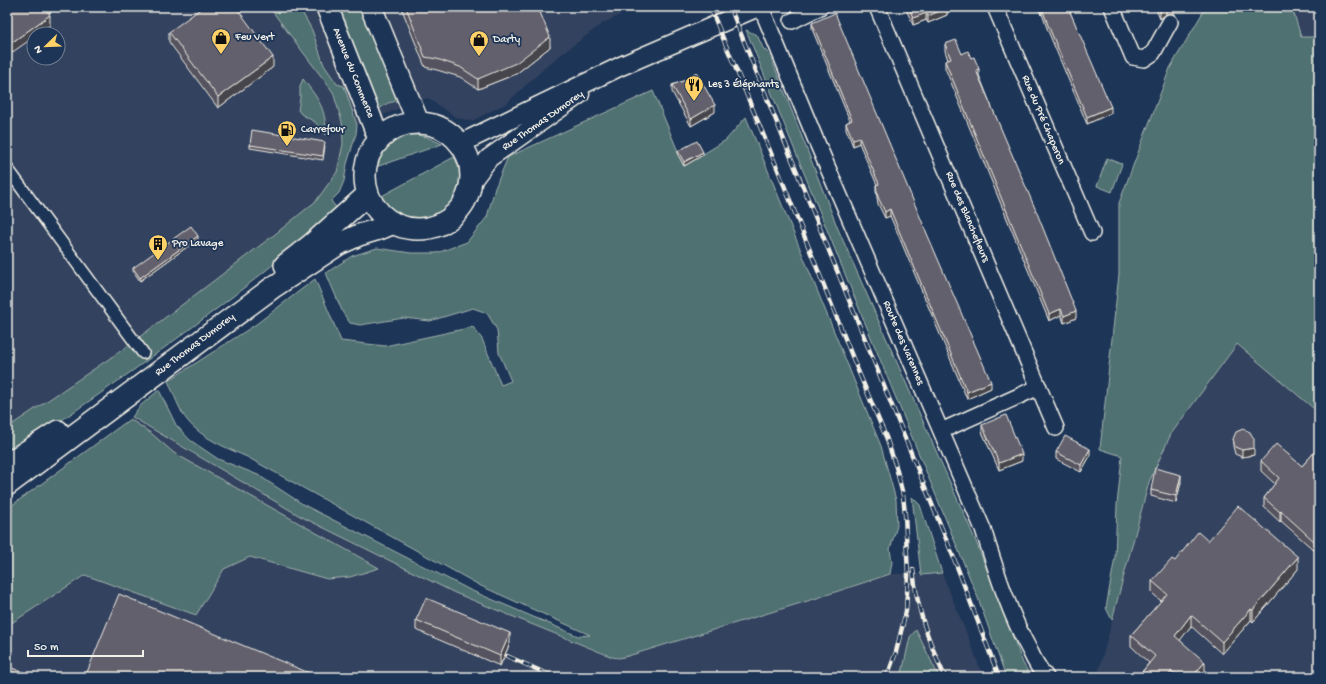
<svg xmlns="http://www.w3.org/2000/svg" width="1326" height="684" font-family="'Gochi Hand',sans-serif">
  <rect width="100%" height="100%" fill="#1d3557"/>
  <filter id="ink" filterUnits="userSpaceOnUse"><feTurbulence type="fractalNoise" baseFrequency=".025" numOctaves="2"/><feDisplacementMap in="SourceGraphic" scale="8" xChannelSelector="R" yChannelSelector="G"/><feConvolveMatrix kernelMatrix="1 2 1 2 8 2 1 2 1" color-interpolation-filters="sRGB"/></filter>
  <g filter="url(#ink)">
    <!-- built -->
    <path fill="#32425e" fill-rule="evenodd" d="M7 7H637L603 23 550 63 507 103 472 121 457 118 427 98 357 125 354 144 347 164 344 181 339 193 7 441ZM34 34H58V58H34Z
      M1292 7H1319V37H1301Z
      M1319 71V101L1315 97Z
      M1237 344 1319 413V677H1097L1149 482 1171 434Z
      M132 417 228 474 607 656 619 658 628 656 814 599 890 574 942 573 973 649 983 677H7V508Z"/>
    <!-- green -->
    <path fill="#4f7172" stroke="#a2b1ad" d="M269 7H301L302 12 312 30 324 65 337 84 344 86 357 125 356 134 347 164 344 181 339 193 331 201 338 210C310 233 282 258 254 280 174 343 91 401 7 457V428L125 348 274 235 316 201 337 172 343 144 342 122 333 92Z
      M333 7H363L401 100 388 103 376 111Z
      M1206 7H1292L1301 37H1319V71L1315 97 1319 102V413L1237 344 1171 434 1149 482 1112 620 1106 608 1115 557 1117 505 1122 456 1100 449 1119 274V203L1170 68Z
      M746 30 757 35 763 48 770 55 838 229 975 539 1023 663 1031 677H1006L978 598 838 257Z
      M303 79C319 100 326 108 326 135L315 122 301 114 298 110 300 98V86Z
      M653 91 684 166 726 140 746 117 881 446 896 500 897 526 890 549 892 562 890 574 814 599 628 656 619 658 612 657 455 593 300 516 132 417 140 406 159 390 176 425 190 440 218 459 258 475 304 505 470 590 578 636 590 635 481 586 247 457C227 448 201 438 187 420 180 412 173 392 168 381L255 325 315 279 341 341 385 346 473 327 482 339 501 385 511 381 499 353 497 330 487 313 473 308 430 321 404 318 360 325 350 323 343 313 326 273 352 256 377 248 411 253H437L467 242 487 217 495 188 508 157Z
      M412 134 427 137 442 144 373 168C385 148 389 141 412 134Z
      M454 157C456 161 460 167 460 171 462 198 438 228 410 224 395 222 385 209 376 199Z
      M1107 158 1122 164 1112 192 1097 186Z
      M130 419 152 434 174 453 379 568 350 577 327 579 250 557 224 569 196 615 85 575 7 626V509Z
      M912 497 920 505 942 573 921 575Z
      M916 630 939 677H901L910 637Z"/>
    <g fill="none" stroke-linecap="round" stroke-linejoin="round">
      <defs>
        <path id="pedestrian" d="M7 168 143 353"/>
        <path id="minor" d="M761 7 815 138 983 529C996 570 1009 613 1030 651 1034 660 1039 669 1046 677
          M877 7 1056 428
          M995 7 1092 233
          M1112 7 1133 57 1144 59 1153 53 1170 22
          M792 21 820 7
          M941 431 1039 387"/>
        <path id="tertiary" d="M462 144 472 138 621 66 758 7
          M471 182 489 158 580 94"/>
        <path id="secondary" d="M327 7 379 139
          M371 7 418 122
          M365 176a53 53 0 1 1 106 0a53 53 0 1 1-106 0Z
          M285 265 312 244 368 194
          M7 464 58 431
          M7 485 272 288 339 244 359 235 379 229 394 223"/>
      </defs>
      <!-- pedestrian casing -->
      <use href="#pedestrian" stroke="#f4f1e8" stroke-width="14"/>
      <!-- minor casing -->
      <use href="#minor" stroke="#f4f1e8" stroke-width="18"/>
      <!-- tertiary casing -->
      <use href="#tertiary" stroke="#f4f1e8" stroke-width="21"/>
      <!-- secondary casing -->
      <use href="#secondary" stroke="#f4f1e8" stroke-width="24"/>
      <!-- pedestrian -->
      <use href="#pedestrian" stroke="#1d3557" stroke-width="11"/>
      <!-- minor -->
      <use href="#minor" stroke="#1d3557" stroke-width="15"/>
      <!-- tertiary -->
      <use href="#tertiary" stroke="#1d3557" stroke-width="18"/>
      <!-- secondary -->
      <use href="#secondary" stroke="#1d3557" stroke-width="21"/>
      <defs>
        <path id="rail" d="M710 7 776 165 854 361 886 437 896 467 903 495 905 514 908 575 906 611 896 652 887 677
          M730 7 953 556 999 677
          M913 569C917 611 928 640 945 677
          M507 656 554 677"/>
      </defs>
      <!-- rail casing -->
      <use href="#rail" stroke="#f4f1e8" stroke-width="4.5"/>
      <!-- rail -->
      <use href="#rail" stroke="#1d3557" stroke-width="3" stroke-dasharray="9" stroke-linecap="butt"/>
    </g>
    <!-- wall -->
    <path fill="#55535e" stroke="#f4f1e8" d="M401 7H538L550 47 516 74 478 89 460 77 437 70 425 67Z
      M906 7H955L947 11V15L928 23 926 20 913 25 906 9Z
      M1038 7H1068L1111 113 1087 124 1048 31 1042 14 1041 15Z
      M1155 7H1174V13L1166 14 1160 19Z
      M812 23 991 388 967 399 897 232 890 216 885 218 878 204 876 191V185H877L859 143 853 146 846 129V123L850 121 812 29Z
      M169 32 273 67 218 108 169 42Z
      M945 44 971 58 979 75 1076 318 1064 323 1061 315 1049 321 945 68V61L948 60 945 51Z
      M686 80 715 112 691 126 672 92V85Z
      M250 145 325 146 323 160 250 148Z
      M678 151 703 155 684 166 678 155Z
      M198 239 140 281 133 271V268Z
      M982 425 1022 461 999 470 982 432Z
      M1233 439 1254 455 1242 457 1235 454 1233 446Z
      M1319 447 1315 551 1281 521 1280 522 1264 507V498L1275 484 1261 471V461L1302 466Z
      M1056 452 1090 456 1081 472 1056 459Z
      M1181 482 1176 503 1151 496V490Z
      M1208 541 1298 569 1253 622 1251 620 1222 654 1191 626 1180 640 1205 673 1202 677H1138L1149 663 1131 646V635L1161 601 1152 593V581L1175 561Z
      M416 620 510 643 500 666 416 630Z"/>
    <!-- shaded-wall -->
    <path fill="#45444c" stroke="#f4f1e8" d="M44 7H56V8L44 17Z
      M946 7H955L947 11V15L928 23V16Z
      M1166 7V14L1160 19V12Z
      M1041 8H1042V14L1041 15Z
      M926 13V20L913 25V18Z
      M50 15V25L38 34H34V37L7 56V46Z
      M550 37V47L516 74 478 89V79Z
      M273 57V67L218 108V97Z
      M979 69V75L976 77V70Z
      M715 105V112L691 126V119Z
      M1111 107V113L1087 124V117Z
      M859 137V143L853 146V140Z
      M703 152V155L684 166V162Z
      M890 209V216L885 218V212Z
      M198 236V239L140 281V278Z
      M1061 309V315L1049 321V314Z
      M1076 311V318L1064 323V316Z
      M991 382V388L967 399V392Z
      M1254 448V455L1242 457V450Z
      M1090 449V456L1081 472V465Z
      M1022 454V461L999 470V463Z
      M1181 475V482L1176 503V496Z
      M1281 511V521L1280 522V512Z
      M1319 538V547L1315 551V542Z
      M1298 557V569L1253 622V610Z
      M1251 609V620L1222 654V642Z
      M1191 615V626L1175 647V636Z
      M510 633V643L500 666V656Z
      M1205 662V673L1202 677H1192Z
      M1172 671V677H1167Z"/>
    <!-- building -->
    <path fill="#63616d" stroke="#f4f1e8" d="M7 7H44L50 15 7 46Z
      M203 7H236L273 57 218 97 169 32Z
      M406 7H538L550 37 516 63 478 79 460 67 437 59 425 57Z
      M909 7H947V8L928 16 926 13 913 18Z
      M1041 7H1068L1111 107 1087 117 1048 25 1042 8H1041Z
      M1158 7H1168H1166L1160 12Z
      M835 13 928 236 991 382 967 392 897 226 890 209 885 212 878 197 876 185 879 184 859 137 853 140 846 123 852 120 812 23Z
      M956 40 962 54 968 51 971 58 974 57 979 69 976 70 1037 213 1076 311 1064 316 1061 309 1049 314 945 61 951 59 945 44Z
      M696 72 715 105 691 119 672 85 686 80Z
      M252 130 325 142 323 156 250 145Z
      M697 141 703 152 684 162 678 151Z
      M191 226 198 236 140 278 133 268Z
      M1006 415 1022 454 999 463 982 425Z
      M1243 429 1250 432 1254 439V448L1242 450 1235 447 1233 439 1236 432Z
      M1065 436 1090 449 1081 465 1056 452Z
      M1276 444 1302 466 1319 447V538L1315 542 1281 511 1280 512 1264 498 1279 478 1261 461Z
      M1155 468 1181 475 1176 496 1151 490Z
      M1238 506 1298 557 1253 610 1251 609 1222 642 1191 615 1175 636 1205 662 1192 677H1178L1172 671 1167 677H1138L1155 656 1131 635 1167 594 1152 581 1172 559 1175 561 1198 532 1208 541Z
      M119 594 319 677H85Z
      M426 598 510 633 500 656 416 620Z
      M12 668 35 677H8Z"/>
  </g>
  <!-- icons -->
  <defs>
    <symbol id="shop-pin" viewBox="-11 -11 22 30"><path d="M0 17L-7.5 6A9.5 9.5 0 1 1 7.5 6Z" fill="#ffd166" stroke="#1d3557"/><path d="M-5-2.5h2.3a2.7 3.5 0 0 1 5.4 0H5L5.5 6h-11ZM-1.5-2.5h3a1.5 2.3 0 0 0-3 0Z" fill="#111"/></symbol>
    <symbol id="restaurant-pin" viewBox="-11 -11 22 30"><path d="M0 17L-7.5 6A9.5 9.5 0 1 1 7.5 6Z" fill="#ffd166" stroke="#1d3557"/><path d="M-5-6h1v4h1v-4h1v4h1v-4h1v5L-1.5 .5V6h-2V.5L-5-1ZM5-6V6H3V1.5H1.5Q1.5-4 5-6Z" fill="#111"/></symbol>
    <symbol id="fuel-pin" viewBox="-11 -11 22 30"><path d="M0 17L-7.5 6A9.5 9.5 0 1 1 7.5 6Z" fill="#ffd166" stroke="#1d3557"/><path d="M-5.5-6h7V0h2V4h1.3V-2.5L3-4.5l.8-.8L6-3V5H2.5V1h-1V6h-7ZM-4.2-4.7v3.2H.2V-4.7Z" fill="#111"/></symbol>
    <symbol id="building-pin" viewBox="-11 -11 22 30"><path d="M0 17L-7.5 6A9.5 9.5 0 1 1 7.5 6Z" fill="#ffd166" stroke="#1d3557"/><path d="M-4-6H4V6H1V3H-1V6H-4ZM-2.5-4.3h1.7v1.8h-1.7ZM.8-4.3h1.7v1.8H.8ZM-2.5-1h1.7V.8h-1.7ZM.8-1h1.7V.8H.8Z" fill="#111"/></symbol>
  </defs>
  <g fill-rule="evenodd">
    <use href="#shop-pin" x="210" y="27" width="22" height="30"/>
    <use href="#shop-pin" x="468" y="29" width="22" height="30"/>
    <use href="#restaurant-pin" x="683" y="74" width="22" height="30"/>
    <use href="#fuel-pin" x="276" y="119" width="22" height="30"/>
    <use href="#building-pin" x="147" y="233" width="22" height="30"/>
  </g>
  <g text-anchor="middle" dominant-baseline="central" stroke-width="3.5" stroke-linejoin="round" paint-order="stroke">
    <!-- poi labels -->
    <g font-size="11" fill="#f4f1e8" stroke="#1d3557" text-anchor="start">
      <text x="235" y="38">Feu Vert</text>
      <text x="493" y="40">Darty</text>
      <text x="708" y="85">Les 3 Éléphants</text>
      <text x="301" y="130">Carrefour</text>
      <text x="172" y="244">Pro Lavage</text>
    </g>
    <!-- street labels -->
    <g font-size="11" fill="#f4f1e8" stroke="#1d3557">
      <text transform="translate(353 73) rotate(68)">Avenue du Commerce</text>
      <text transform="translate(1043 120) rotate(67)">Rue du Pré Chaperon</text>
      <text transform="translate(543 121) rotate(-35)">Rue Thomas Dumorey</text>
      <text transform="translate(967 217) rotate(67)">Rue des Blanchefleurs</text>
      <text transform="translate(903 343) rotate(67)">Route des Varennes</text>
      <text transform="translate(195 345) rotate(-37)">Rue Thomas Dumorey</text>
    </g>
  </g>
  <!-- margin -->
  <rect width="1326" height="684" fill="none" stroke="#1d3557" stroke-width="24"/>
  <rect x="12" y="12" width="1302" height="660" fill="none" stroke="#f4f1e8" stroke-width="1.5" filter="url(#ink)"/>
  <!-- north arrow -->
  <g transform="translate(46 46) rotate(247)"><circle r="19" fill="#1d3557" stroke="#738091"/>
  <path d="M0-3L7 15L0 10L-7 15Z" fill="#ffd166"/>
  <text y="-6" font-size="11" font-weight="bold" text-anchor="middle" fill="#f4f1e8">N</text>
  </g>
  <!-- scale -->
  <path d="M28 650v6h115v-6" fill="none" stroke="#f4f1e8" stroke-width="2"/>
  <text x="34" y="650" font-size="12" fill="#f4f1e8" stroke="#1d3557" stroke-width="3" paint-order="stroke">50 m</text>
</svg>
